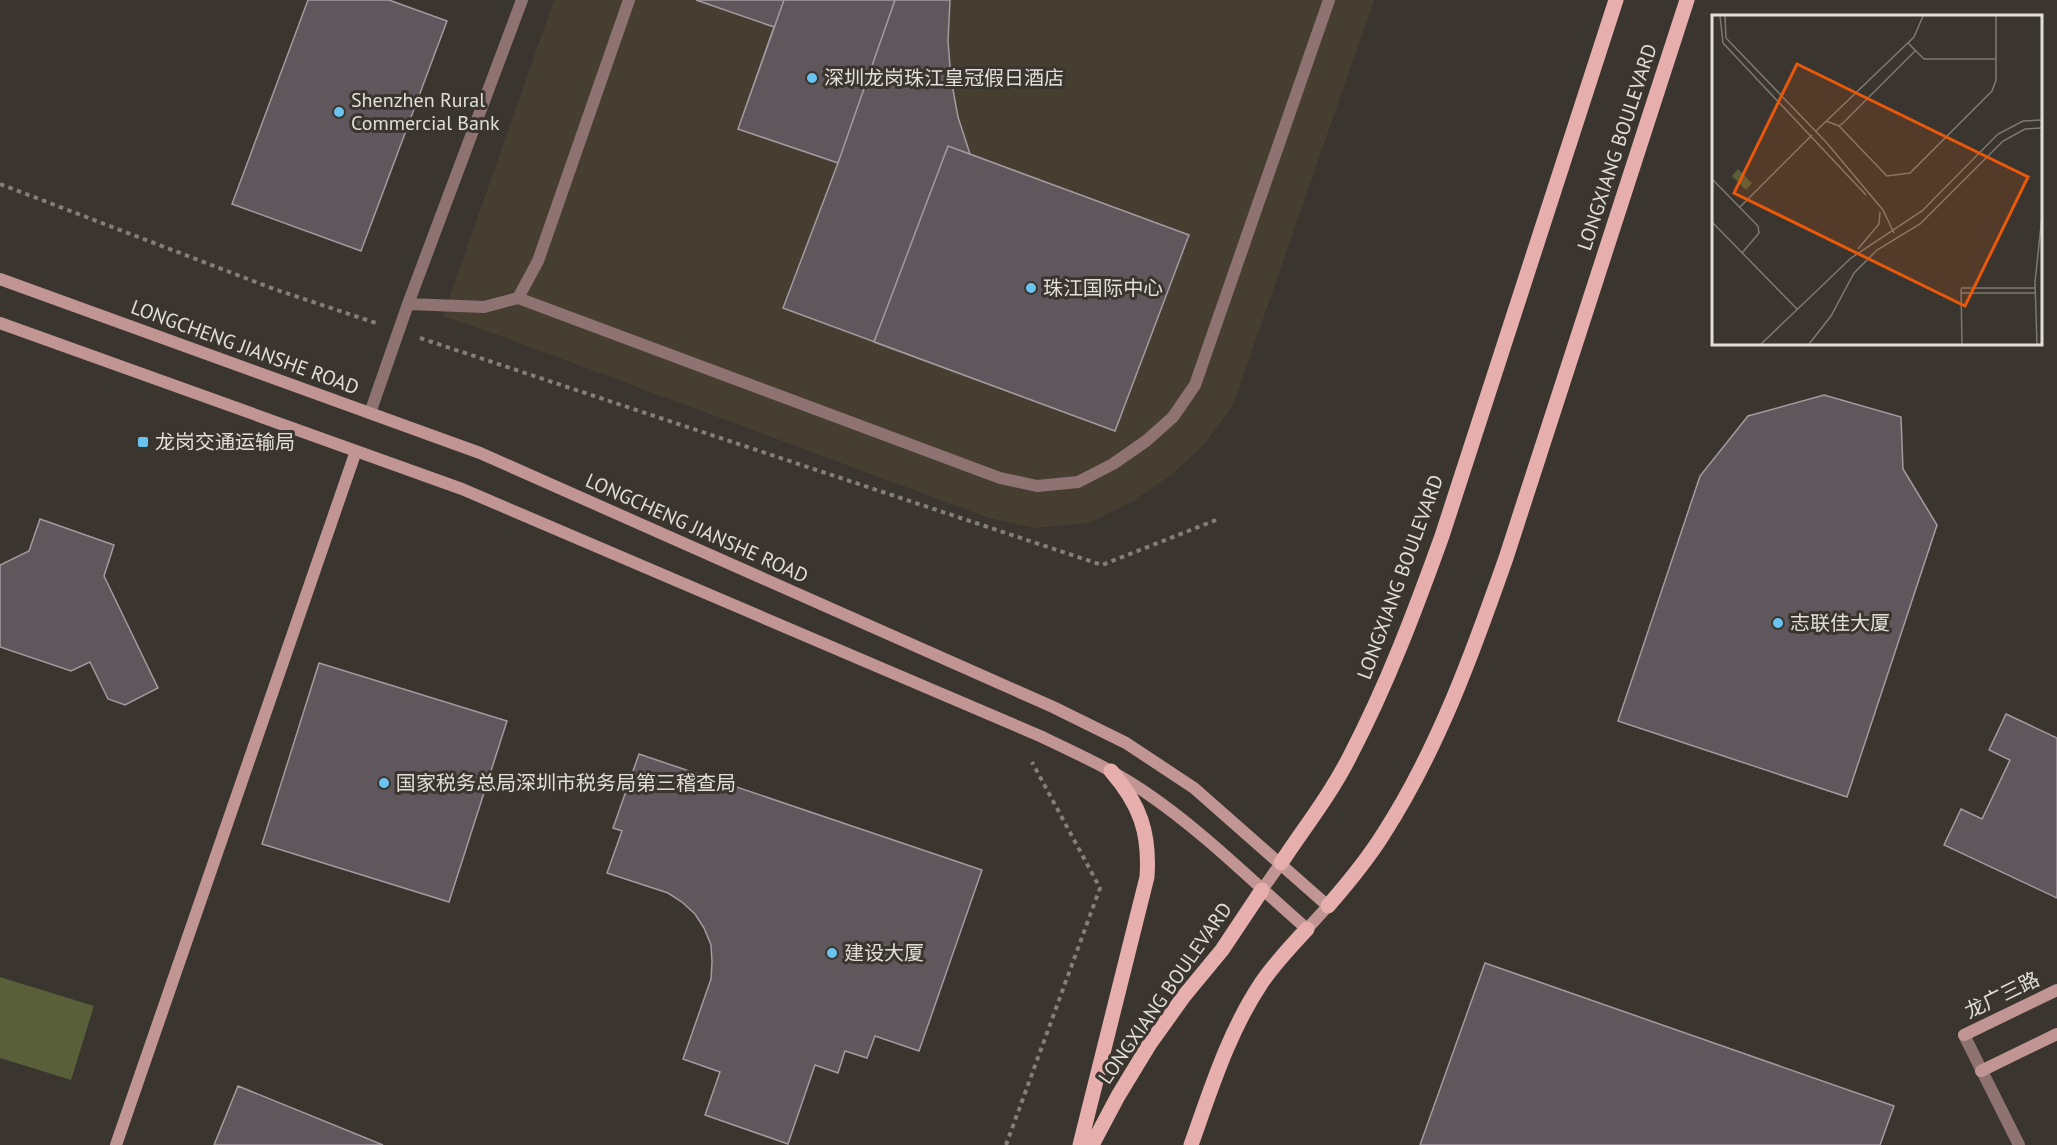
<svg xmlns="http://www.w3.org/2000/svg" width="2057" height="1145" font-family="'PT Sans','Noto Sans SC',sans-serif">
  <rect width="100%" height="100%" fill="#3a352e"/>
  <!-- built -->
  <path fill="#473e32" d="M554 0H1374L1233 405 1204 445 1172 474 1135 500 1089 523 1034 528 989 518 503 337 443 316Z"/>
  <!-- green -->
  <path fill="#595f39" d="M0 977 94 1006 71 1080 0 1058Z"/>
  <!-- building -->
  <path fill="#60575c" stroke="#a49a9f" stroke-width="1.5" d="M308 0H389L447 21 361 251 232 204Z
    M696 0H950L948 41 951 79 958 117 970 154 1189 235 1115 431 783 308 838 163 738 129 774 27Z
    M784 0H895L838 163 738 129Z
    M948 146 1189 235 1115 431 874 342Z
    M1824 395 1901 417 1903 469 1937 525 1847 797 1618 721 1700 476 1748 416Z
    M40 519 114 545 104 576 158 688 125 705 108 699 90 662 71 671 0 647V565L29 551Z
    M319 663 507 721 449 902 262 844Z
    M2006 714 2057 738V898L1944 845 1961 809 1982 819 2010 760 1989 750Z
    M639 754 982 870 919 1051 875 1036 867 1058 845 1051 838 1073 815 1065 788 1144 705 1115 720 1072 683 1059 711 979 712 962 711 945 704 928 695 914 682 902 668 893 607 873 622 831 613 828Z
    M1485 963 1894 1106 1880 1145H1420Z
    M238 1086 383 1145H214Z"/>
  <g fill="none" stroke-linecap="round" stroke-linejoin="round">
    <!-- path -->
    <path stroke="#837e78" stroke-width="4" stroke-dasharray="4.5 4.5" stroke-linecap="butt" d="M0 184 274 289 376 323
      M420 338 1102 565 1216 520
      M1006 1145 1100 888 1032 762"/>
    <!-- lane -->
    <path stroke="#8e7372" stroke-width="12" d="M518 298 1000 478 1037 486 1078 482 1113 464 1146 441 1173 417 1195 385 1329 0
      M408 304 484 307 518 298 538 261 629 0
      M370 413 408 304 522 0
      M1964 1035 2019 1145"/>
    <!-- secondary -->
    <path stroke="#c09593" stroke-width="12" d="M0 279 480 453 1053 707 1126 743 1194 788 1328 906 1307 929C1254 883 1204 832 1145 792 1113 770 1076 753 1040 736L462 489 0 323
      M1262 890 1281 863
      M1964 1035 2057 990
      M1981 1071 2057 1034
      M116 1145 356 451"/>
    <!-- primary -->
    <path stroke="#e6afad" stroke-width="15" d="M1281 863C1304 828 1331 794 1350 756 1387 685 1415 611 1442 536L1616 0
      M1328 906C1348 883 1368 859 1384 833 1438 749 1473 652 1506 558L1687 0
      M1080 1145 1147 877C1150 833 1140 804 1111 771
      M1092 1145 1118 1096 1149 1045 1184 996 1222 950 1262 890
      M1191 1145C1211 1089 1229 1031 1262 982 1275 963 1291 946 1307 929"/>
  </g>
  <!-- markers -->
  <g fill="#6ac3f1" stroke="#3a352e" stroke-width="2">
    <circle cx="812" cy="78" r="6"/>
    <circle cx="339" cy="112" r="6"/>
    <circle cx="1031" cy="288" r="6"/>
    <rect x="137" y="436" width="12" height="12" rx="3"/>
    <circle cx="1778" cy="623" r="6"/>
    <circle cx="384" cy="783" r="6"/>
    <circle cx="832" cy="953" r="6"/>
  </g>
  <g text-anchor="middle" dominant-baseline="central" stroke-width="6" stroke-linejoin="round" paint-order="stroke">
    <!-- poi labels -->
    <g font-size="20" fill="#e1ded9" stroke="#3a352e" text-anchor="start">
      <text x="824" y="78">深圳龙岗珠江皇冠假日酒店</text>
      <text x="351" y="100">Shenzhen Rural<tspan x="351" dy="23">Commercial Bank</tspan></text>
      <text x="1043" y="288">珠江国际中心</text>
      <text x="155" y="442">龙岗交通运输局</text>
      <text x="1790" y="623">志联佳大厦</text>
      <text x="396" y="783">国家税务总局深圳市税务局第三稽查局</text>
      <text x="844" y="953">建设大厦</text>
    </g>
    <!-- street labels -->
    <g font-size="20" fill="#e1ded9" stroke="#3a352e">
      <text transform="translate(1617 147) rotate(-72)">LONGXIANG BOULEVARD</text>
      <text transform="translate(245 347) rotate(20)">LONGCHENG JIANSHE ROAD</text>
      <text transform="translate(697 528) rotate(24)">LONGCHENG JIANSHE ROAD</text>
      <text transform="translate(1400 577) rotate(-70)">LONGXIANG BOULEVARD</text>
      <text transform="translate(1165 993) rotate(-55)">LONGXIANG BOULEVARD</text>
      <text transform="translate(2002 995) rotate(-26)">龙广三路</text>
    </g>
  </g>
  <!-- overview -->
  <g transform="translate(1712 15)">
    <rect width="330" height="330" fill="#3a352e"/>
    <path d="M26 154 40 168 34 175 20 161Z" fill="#595f39"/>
    <path fill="none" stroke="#7d7972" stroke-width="1.5" d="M8 1 11 28M13 1 14 23M14 23 114 127 171 195 182 218M11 28 154 180M196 28 212 44H284M114 106 127 111 131 108 203 36M127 111 175 161 198 158 280 76 284 65V1M104 116 202 22 211 1M0 164 46 211 47 218 30 238M28 192 100 120M0 207 85 294M146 234 167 209 168 197M249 273H323M249 274 250 329M249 278H323M49 329 139 243 210 196 286 119 311 106 330 105M97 329 119 301 142 258 165 235 208 209 291 126 313 114 330 113M325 329 323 267 330 201"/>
    <path fill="#e8590c" fill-opacity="0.15" stroke="#e8590c" stroke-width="3" d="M85 49 316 162 253 291 22 178Z"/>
    <rect width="330" height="330" fill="none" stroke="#e1ded9" stroke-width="3"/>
  </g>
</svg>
